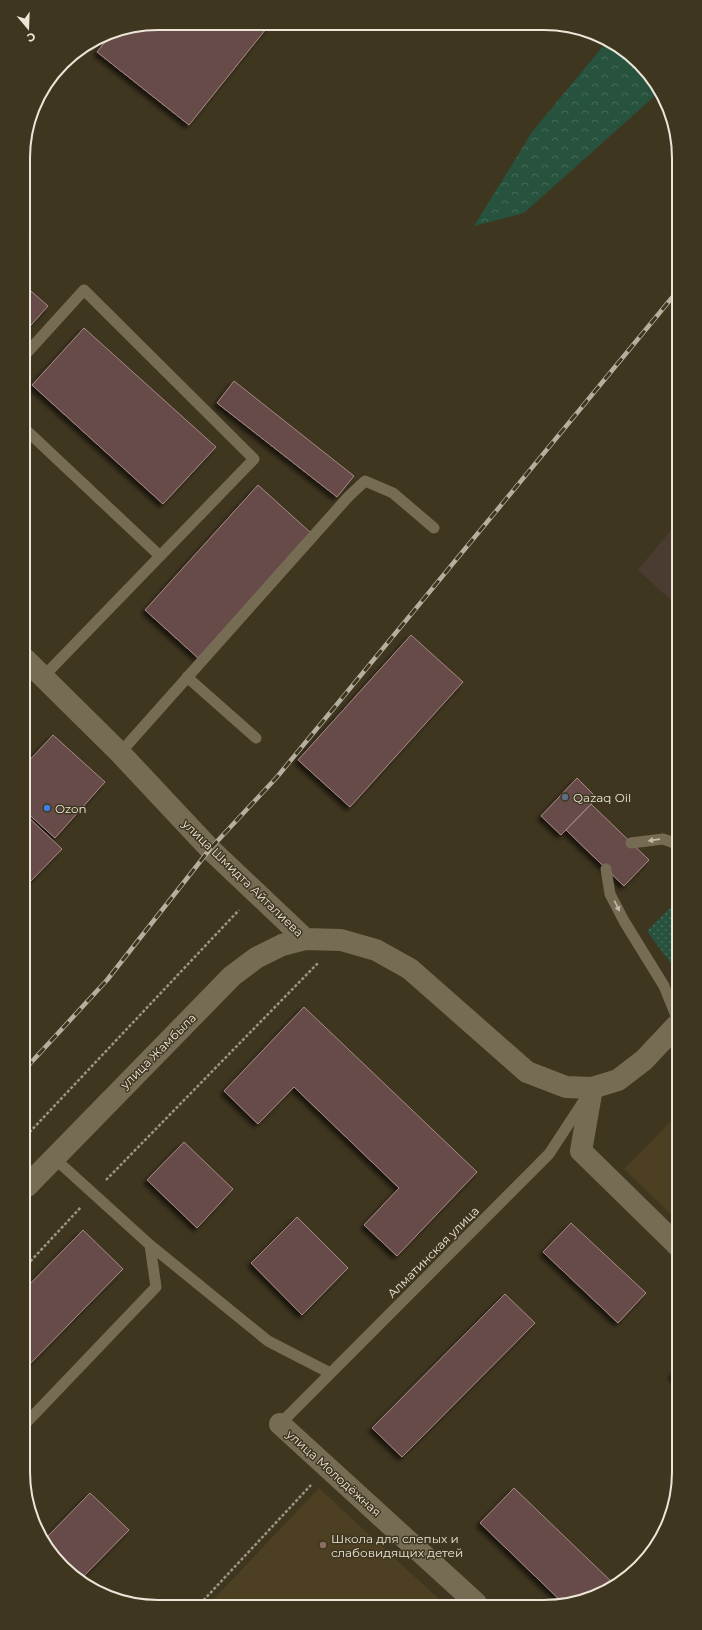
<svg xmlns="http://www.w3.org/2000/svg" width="702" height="1630" font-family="Montserrat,sans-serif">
  <defs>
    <pattern id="grass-dots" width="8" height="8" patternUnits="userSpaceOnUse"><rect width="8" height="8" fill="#26523e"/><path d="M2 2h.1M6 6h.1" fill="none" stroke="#466b59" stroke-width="1.8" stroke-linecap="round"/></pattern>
    <pattern id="forest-crowns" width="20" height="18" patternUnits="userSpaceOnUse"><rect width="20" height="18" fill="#26523e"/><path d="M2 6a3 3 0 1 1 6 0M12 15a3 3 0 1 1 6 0" fill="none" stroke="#466b59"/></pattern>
    <filter id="shadow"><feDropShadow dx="-3.5" dy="3.5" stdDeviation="2" flood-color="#0009"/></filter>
  </defs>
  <rect width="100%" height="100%" fill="#3f3620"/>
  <!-- built -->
  <path fill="#4c3f22" d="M678 1114V1221L624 1169Z
    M319 1488 443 1603 209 1604Z"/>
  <!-- medical -->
  <path fill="#4c3b30" d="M676 524V605L638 570Z"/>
  <!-- grass -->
  <path fill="url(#grass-dots)" d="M677 901V972L647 931Z"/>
  <!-- forest -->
  <path fill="url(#forest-crowns)" d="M608 40 639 62 657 94 524 213 474 226 532 132Z"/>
  <!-- building -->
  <path fill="#664b49" stroke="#a88987" filter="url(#shadow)" d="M158 23 270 24 189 125 97 52 113 32Z
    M24 285 48 306 24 333Z
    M84 328 216 447 163 504 32 385Z
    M234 381 354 476 337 497 217 403Z
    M258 485 311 533 198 658 145 610Z
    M411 635 463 682 350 807 298 760Z
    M53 735 105 782 55 838 25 811V765Z
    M577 778 597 798 561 835 541 816Z
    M591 804 649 860 624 886 566 830Z
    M25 814 62 849 26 886Z
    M304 1007 477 1172 397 1256 364 1225 399 1188 294 1087 258 1124 224 1091Z
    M184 1142 233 1189 197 1228 147 1180Z
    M297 1217 348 1268 302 1315 251 1263Z
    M571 1223 646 1293 618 1323 543 1252Z
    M83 1230 123 1269 27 1367V1287Z
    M505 1294 535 1323 402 1457 372 1428Z
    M678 1368V1381L672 1375Z
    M514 1488 616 1586 578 1602 563 1603 480 1523Z
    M90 1493 129 1530 80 1580 63 1568 46 1538Z"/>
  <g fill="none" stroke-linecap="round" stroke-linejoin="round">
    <!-- path -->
    <path stroke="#9c9583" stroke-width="2.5" stroke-dasharray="3 2" stroke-linecap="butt" d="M26 1136 239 910
      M106 1180 318 963
      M27 1265 81 1207
      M200 1604 311 1485"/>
    <!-- service -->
    <path stroke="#766c54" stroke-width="11" d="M24 356 84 290 254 459 43 677
      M24 428 160 556
      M187 677 256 738
      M120 753 348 497 365 481 393 493 434 528
      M631 843 663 839 677 844
      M606 869 610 894 624 921 664 986 677 1018
      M150 1245 268 1341 330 1373
      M27 1422 156 1287 150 1245 53 1157
      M280 1424 549 1154 585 1099"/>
    <!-- minor -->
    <path stroke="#766c54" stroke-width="22" d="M592 1088 581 1151 678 1246
      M280 1424 476 1603"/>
    <!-- tertiary -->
    <path stroke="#766c54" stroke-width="22" d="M25 659 120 753 210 849 305 939 341 940 376 950 410 969 527 1072 566 1087 592 1088 618 1080 644 1060 677 1025
      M27 1186 232 976 256 958 282 945 305 939"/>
    <defs>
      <path id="rail" d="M77 56 84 47
        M26 1068 107 980 210 849 277 777 675 294"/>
    </defs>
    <!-- rail casing -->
    <use href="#rail" stroke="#b6af9f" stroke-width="4.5"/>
    <!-- rail -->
    <use href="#rail" stroke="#3f3620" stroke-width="3" stroke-dasharray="9" stroke-linecap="butt"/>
  </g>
  <!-- one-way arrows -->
  <defs><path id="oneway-solid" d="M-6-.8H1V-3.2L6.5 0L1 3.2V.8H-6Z"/></defs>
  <g fill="#c3bbaa">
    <use href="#oneway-solid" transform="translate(654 840) rotate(172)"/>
    <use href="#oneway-solid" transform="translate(617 906) rotate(64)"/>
  </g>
  <!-- markers -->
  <circle fill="#5c6f8a" stroke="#3f3620" stroke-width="1.5" cx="565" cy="797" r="4"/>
  <circle fill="#3f7fe0" stroke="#3f3620" stroke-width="1.5" cx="47" cy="808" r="4"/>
  <circle fill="#8d6e63" stroke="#3f3620" stroke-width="1.5" cx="323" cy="1545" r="4"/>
  <g text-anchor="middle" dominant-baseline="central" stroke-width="3" stroke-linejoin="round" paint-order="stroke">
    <!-- poi labels -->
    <g font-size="12" fill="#ece6d8" stroke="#3f3620" text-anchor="start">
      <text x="573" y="797">Qazaq Oil</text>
      <text x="55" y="808">Ozon</text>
      <text x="331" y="1538">Школа для слепых и<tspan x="331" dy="14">слабовидящих детей</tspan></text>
    </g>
    <!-- street labels -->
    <g font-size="12" fill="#ece6d8" stroke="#3f3620">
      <text transform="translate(243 878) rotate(44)">улица Шмидта Айталиева</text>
      <text transform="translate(158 1051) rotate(-45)">улица Жамбыла</text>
      <text transform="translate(433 1252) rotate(-45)">Алматинская улица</text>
      <text transform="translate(334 1473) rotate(42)">улица Молодёжная</text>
    </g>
  </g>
  <!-- crop -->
  <path d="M0 0H702V1630H0ZM158 30H544A128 128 0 0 1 672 158V1472A128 128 0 0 1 544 1600H158A128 128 0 0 1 30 1472V158A128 128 0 0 1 158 30Z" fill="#3f3620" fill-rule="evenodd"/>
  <path fill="none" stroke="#ece6d8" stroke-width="2" d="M158 30H544A128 128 0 0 1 672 158V1472A128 128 0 0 1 544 1600H158A128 128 0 0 1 30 1472V158A128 128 0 0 1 158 30Z"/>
  <!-- north arrow -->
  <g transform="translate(28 28) rotate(161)" stroke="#3f3620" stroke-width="3" paint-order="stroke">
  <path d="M0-3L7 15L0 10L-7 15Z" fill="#ece6d8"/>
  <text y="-6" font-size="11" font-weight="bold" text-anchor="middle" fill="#ece6d8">С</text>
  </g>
</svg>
